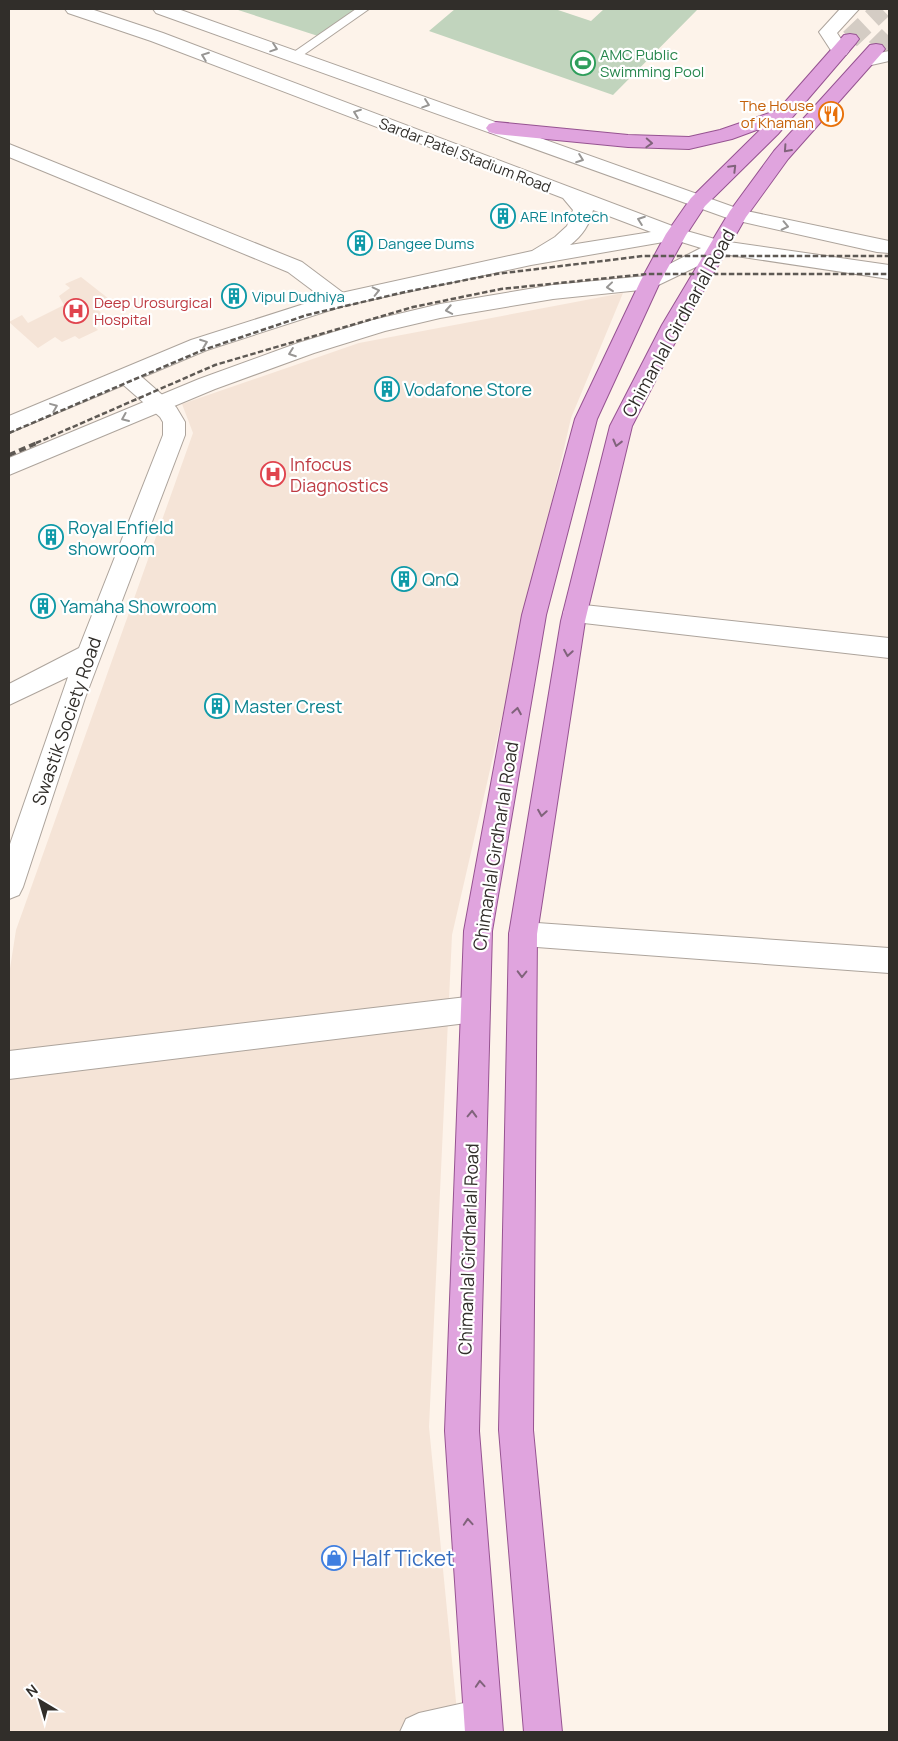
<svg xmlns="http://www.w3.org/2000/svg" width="898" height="1741" font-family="Manrope,sans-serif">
  <rect width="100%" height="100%" fill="#fdf3ea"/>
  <!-- built -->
  <path fill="#f5e4d7" d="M81 277 109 299 95 306 106 319 94 326 98 330 79 339 75 336 62 342 55 337 38 348 9 322 22 315 28 323 64 305 59 296 70 288 65 284Z
    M623 293 571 418 452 935 429 1427 459 1732H9V975L16 930 193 433 182 404 359 343Z"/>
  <!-- green -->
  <path fill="#c1d4bd" d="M235 9H363L318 36Z
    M455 9H555L591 21 604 9H691L697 10 613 95 429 31Z"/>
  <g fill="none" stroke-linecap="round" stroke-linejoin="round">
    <!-- primary-tunnel -->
    <path stroke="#d4ccc4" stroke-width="20" stroke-dasharray="20 10" stroke-linecap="butt" d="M850 39 882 9
      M876 49 889 36"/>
    <defs>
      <path id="lane" d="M356 9H369L299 58H291L289 56 291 54Z"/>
      <path id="street" d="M9 144 302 262 346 295 350 300 346 305 339 307 332 305 288 272 9 157Z
        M127 369 135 371 176 407 185 422V435L85 698 23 887 19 895 9 899V847L68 677 9 705V684L79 648 163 435V422L160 417 119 381 116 376 119 371Z
        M575 604 889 638V658L575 622 566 620 563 613 566 606Z
        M523 922 889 948V973L523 946 513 943 509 934 513 925Z
        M475 996 485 1000 490 1009 485 1018 475 1022 9 1079V1051Z
        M482 1699 495 1705 501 1718 495 1731 492 1732H400L406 1719 419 1713Z"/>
      <path id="secondary" d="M65 9H91L163 33 683 230 722 241 889 265V279L723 254 650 289 553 299 440 318 385 331 314 353 215 389 9 475V458L199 379 298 343 373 320 440 304 553 285 646 276 701 248 675 240 531 265 343 306 207 350 9 433V416L191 340 332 295 532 251 555 237 567 226 573 210 563 198 151 41 68 13ZM593 210 651 232 570 245C582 236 590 224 593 210Z
        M153 9H178L742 210 889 241V253L877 252 730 219 156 13Z
        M840 9H859L837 33 849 51 846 55 840 56 834 55 819 32Z
        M889 51V61L867 66 861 65 858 61 861 57Z"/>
      <path id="primary" d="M850 34 856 35 859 39 856 43 778 134 705 206 686 235 660 282 597 419 546 615 492 931 479 1431 503 1732H465L445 1431 464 931 522 615 575 419 640 282 666 234 691 198 762 128 732 139 689 149 628 147 496 134 489 132 486 128 489 124 496 122 628 135 689 137 720 130 778 110 844 35Z
        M876 44 882 45 885 49 882 53 788 159 746 217 684 325 632 426 585 621 537 934 533 1430 562 1732H524L499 1430 509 934 561 621 610 426 662 325 730 211 774 151 870 45Z"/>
    </defs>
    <!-- lane casing -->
    <use href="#lane" stroke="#ada49c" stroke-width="2"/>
    <!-- street casing -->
    <use href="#street" stroke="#ada49c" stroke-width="2"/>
    <!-- secondary casing -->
    <use href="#secondary" stroke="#ada49c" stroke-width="2"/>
    <!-- primary casing -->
    <use href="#primary" stroke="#965391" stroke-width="2"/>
    <!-- lane -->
    <use href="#lane" fill="#fff" fill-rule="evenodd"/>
    <!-- street -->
    <use href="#street" fill="#fff" fill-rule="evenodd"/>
    <!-- secondary -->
    <use href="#secondary" fill="#fff" fill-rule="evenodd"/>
    <!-- primary -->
    <use href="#primary" fill="#e0a4de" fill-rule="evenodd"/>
    <!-- rail-far1 -->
    <path stroke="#5e5954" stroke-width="2.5" stroke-dasharray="5.5 2.5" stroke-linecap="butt" d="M9 433 203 350 307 315 405 292 496 274 643 256H889
      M36 443 215 365 413 307 501 289 647 274H889"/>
    <!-- rail -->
    <path stroke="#5e5954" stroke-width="4" stroke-dasharray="7 4" stroke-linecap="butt" d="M9 455 39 442"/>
  </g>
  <!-- one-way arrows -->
  <defs><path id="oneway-chevron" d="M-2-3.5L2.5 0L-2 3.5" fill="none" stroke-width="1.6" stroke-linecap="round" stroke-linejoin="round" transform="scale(1.25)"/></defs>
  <g stroke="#989694">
    <use href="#oneway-chevron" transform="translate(274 48) rotate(19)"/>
    <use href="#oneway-chevron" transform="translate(205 56) rotate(-159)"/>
    <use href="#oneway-chevron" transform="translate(426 104) rotate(19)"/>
    <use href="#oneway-chevron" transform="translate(357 113) rotate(-159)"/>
    <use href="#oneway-chevron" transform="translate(580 159) rotate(20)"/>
    <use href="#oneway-chevron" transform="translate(641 220) rotate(-160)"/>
    <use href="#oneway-chevron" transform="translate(785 226) rotate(12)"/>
    <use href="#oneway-chevron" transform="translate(610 287) rotate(174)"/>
    <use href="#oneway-chevron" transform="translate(376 291) rotate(-13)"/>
    <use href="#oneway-chevron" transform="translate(449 310) rotate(170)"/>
    <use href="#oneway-chevron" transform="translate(204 343) rotate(-21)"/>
    <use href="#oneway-chevron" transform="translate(292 353) rotate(160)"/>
    <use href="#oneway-chevron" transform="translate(54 407) rotate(-22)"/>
    <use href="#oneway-chevron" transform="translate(125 418) rotate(157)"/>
  </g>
  <g stroke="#80637b">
    <use href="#oneway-chevron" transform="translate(649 143) rotate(3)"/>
    <use href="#oneway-chevron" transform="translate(787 149) rotate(132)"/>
    <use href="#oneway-chevron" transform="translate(733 168) rotate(-45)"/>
    <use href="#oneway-chevron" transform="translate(617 443) rotate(104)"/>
    <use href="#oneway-chevron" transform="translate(568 653) rotate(99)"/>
    <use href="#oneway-chevron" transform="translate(517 711) rotate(-80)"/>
    <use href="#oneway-chevron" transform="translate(542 813) rotate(99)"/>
    <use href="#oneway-chevron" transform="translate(522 974) rotate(91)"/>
    <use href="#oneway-chevron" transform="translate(472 1114) rotate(-88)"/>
    <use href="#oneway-chevron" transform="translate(468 1522) rotate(-94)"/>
    <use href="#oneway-chevron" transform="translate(480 1684) rotate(-94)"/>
  </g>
  <!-- icons -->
  <defs>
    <symbol id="stadium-ring" viewBox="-11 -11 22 22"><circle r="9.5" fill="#fff" stroke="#2e9e5b" stroke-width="1.5"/><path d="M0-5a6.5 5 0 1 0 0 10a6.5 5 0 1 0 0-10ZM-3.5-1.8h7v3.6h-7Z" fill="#2e9e5b"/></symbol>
    <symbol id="restaurant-ring" viewBox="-11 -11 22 22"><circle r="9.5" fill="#fff" stroke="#e8710a" stroke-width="1.5"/><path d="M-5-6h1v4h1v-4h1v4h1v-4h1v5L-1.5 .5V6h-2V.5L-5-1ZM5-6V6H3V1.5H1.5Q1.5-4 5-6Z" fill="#e8710a"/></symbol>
    <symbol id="building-ring" viewBox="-11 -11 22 22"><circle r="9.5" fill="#fff" stroke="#0f9aa8" stroke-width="1.5"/><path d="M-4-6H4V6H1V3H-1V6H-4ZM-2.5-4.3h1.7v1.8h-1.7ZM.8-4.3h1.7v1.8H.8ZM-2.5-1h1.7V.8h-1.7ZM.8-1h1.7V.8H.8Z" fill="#0f9aa8"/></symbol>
    <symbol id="hospital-ring" viewBox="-11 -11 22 22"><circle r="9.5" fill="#fff" stroke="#e0444e" stroke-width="1.5"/><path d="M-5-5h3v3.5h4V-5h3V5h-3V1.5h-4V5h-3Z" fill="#e0444e"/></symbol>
    <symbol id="shop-ring" viewBox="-11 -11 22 22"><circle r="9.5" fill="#fff" stroke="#3f7fe0" stroke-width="1.5"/><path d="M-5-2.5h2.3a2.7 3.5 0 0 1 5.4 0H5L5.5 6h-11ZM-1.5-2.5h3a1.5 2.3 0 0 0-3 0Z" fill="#3f7fe0"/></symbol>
  </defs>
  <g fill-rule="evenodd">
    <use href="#stadium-ring" x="569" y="49" width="28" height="28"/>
    <use href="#restaurant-ring" x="817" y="100" width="28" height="28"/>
    <use href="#building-ring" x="489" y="202" width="28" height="28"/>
    <use href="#building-ring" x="346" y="229" width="28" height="28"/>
    <use href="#building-ring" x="220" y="282" width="28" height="28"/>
    <use href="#hospital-ring" x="62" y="297" width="28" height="28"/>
    <use href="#building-ring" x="373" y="375" width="28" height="28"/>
    <use href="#hospital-ring" x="259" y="460" width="28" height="28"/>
    <use href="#building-ring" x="37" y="523" width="28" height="28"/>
    <use href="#building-ring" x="390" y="565" width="28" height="28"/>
    <use href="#building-ring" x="29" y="592" width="28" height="28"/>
    <use href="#building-ring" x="203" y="692" width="28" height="28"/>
    <use href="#shop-ring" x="320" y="1544" width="28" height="28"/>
  </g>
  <g text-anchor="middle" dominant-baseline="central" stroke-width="4.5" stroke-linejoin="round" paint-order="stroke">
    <!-- far-leisure labels -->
    <g font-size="15" fill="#27864d" stroke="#fff" text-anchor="start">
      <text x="600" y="54">AMC Public<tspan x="600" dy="17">Swimming Pool</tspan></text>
    </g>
    <!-- far-food labels -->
    <g font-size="15" fill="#c56008" stroke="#fff" text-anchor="end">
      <text x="814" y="105">The House<tspan x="814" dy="17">of Khaman</tspan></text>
    </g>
    <!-- far-street labels -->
    <g font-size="15" fill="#312e2a" stroke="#fff">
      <text transform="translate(465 155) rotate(21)">Sardar Patel Stadium Road</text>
    </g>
    <!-- far-culture labels -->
    <g font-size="15" fill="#0d838f" stroke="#fff" text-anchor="start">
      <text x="520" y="216">ARE Infotech</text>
      <text x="378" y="243">Dangee Dums</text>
      <text x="252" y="296">Vipul Dudhiya</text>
    </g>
    <!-- far-health labels -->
    <g font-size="15" fill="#be3a42" stroke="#fff" text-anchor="start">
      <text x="94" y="302">Deep Urosurgical<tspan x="94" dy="17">Hospital</tspan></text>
    </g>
    <!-- street labels -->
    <g font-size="18" fill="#312e2a" stroke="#fff">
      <text transform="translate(678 323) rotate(-61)">Chimanlal Girdharlal Road</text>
      <text transform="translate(66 721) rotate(-71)">Swastik Society Road</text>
      <text transform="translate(495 846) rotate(-81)">Chimanlal Girdharlal Road</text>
      <text transform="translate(468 1249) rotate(-88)">Chimanlal Girdharlal Road</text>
    </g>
    <!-- culture labels -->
    <g font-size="18" fill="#0d838f" stroke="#fff" text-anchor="start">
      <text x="404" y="389">Vodafone Store</text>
      <text x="68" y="527">Royal Enfield<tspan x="68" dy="21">showroom</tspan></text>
      <text x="422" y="579">QnQ</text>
      <text x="60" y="606">Yamaha Showroom</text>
      <text x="234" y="706">Master Crest</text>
    </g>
    <!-- health labels -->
    <g font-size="18" fill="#be3a42" stroke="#fff" text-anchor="start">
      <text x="290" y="464">Infocus<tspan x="290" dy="21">Diagnostics</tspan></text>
    </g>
    <!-- near-shop labels -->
    <g font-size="21" fill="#366cbe" stroke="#fff" text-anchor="start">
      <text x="352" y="1558">Half Ticket</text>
    </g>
  </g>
  <!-- border -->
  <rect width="898" height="1741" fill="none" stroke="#312e2a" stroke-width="20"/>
  <!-- north arrow -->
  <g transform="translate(40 1701) rotate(322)" stroke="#ffffff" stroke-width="4" paint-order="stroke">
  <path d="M0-4L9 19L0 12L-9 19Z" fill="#312e2a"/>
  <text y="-8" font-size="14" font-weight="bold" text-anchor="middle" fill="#312e2a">N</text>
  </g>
</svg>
